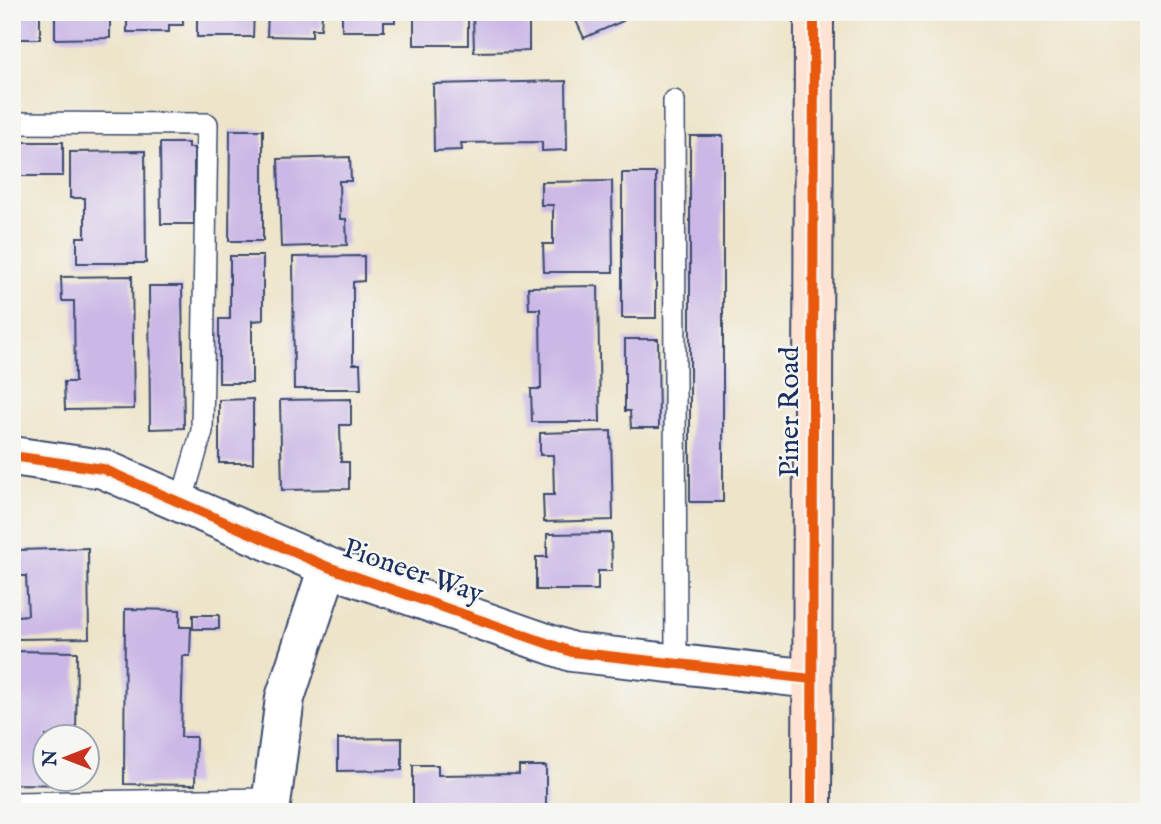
<svg xmlns="http://www.w3.org/2000/svg" width="1161" height="824" font-family="'IM FELL English',serif">
  <rect width="100%" height="100%" fill="#f6f6f2"/>
  <filter id="ink" filterUnits="userSpaceOnUse"><feTurbulence type="fractalNoise" baseFrequency=".0143" numOctaves="2"/><feDisplacementMap in="SourceGraphic" scale="14" xChannelSelector="R" yChannelSelector="G"/><feConvolveMatrix kernelMatrix="1 2 1 2 8 2 1 2 1" color-interpolation-filters="sRGB"/></filter>
  <filter id="wash" filterUnits="userSpaceOnUse"><feTurbulence type="fractalNoise" baseFrequency=".00686" numOctaves="4" result="noise"/><feDisplacementMap in="SourceGraphic" scale="28" xChannelSelector="R" yChannelSelector="G"/><feGaussianBlur stdDeviation="1.57" result="paint"/><feColorMatrix in="noise" values="0 0 0 0 0 0 0 0 0 0 0 0 0 0 0 0 0 1.4 0 .05"/><feComposite in="paint" operator="in"/></filter>
  <g filter="url(#wash)">
    <rect width="100%" height="100%" fill="#ede4c9"/>
    <g id="blocks">
      <!-- building -->
      <path fill="#cbb8e6" d="M12 12H40V39H12Z
        M55 12H110V38L55 39Z
        M127 12H183V25H169V32H127Z
        M197 12H254L253 37H197Z
        M268 12H322L321 29H312V37L267 36Z
        M342 12H395V22H384V31H342Z
        M414 12H468V45H414Z
        M473 12H529V51L474 52Z
        M572 12H619L623 21 584 38Z
        M566 81 567 150 542 151V142L461 143 462 150 434 151 433 84Z
        M230 130H263V241H229Z
        M690 136H723V502H690Z
        M12 142H63V176H12Z
        M160 143H188V148H194V224H161Z
        M145 151 146 263H77V237H85V198H70V152Z
        M350 157 351 181H339L340 219H346L347 245 281 247 278 159Z
        M622 173H656V318H622Z
        M612 181 613 272H544L543 244H553V205H541V182Z
        M230 256H263V320L252 321V383H219V319H230Z
        M364 256V281L353 282V364H360L361 389H294L293 257Z
        M132 276 134 409 65 410 64 382H75L74 301H62L61 277Z
        M149 286H182L184 428 150 429Z
        M598 286 600 422H532L531 389H541L540 309H529L528 287Z
        M625 339H658L659 428H631L630 411H625Z
        M253 399V463H219V400Z
        M351 399V425H340L341 462H349V489L282 490 280 400Z
        M611 431 613 520 544 522 543 495H554L553 455H540V433Z
        M611 533 612 571H598V590H536V557H547V534Z
        M88 548 89 638 17 639V616L28 615 26 576H19L18 550Z
        M125 609 180 610V627H191L190 656H183L181 737H196L195 785 124 784Z
        M193 615H219V629H193Z
        M12 651 77 652 76 736H46V778H75V785L12 784V762H15L16 678H12Z
        M402 738V770L338 771V739Z
        M413 765H438V775L519 774V766H546V812H413Z
        M338 806 402 807V812H338Z"/>
    </g>
  </g>
  <g filter="url(#ink)">
    <use href="#blocks" fill-opacity="0" stroke="#3a4a6e" stroke-width="2"/>
    <g fill="none" stroke-linecap="round" stroke-linejoin="round">
      <defs>
        <path id="lane" d="M674 101 676 663
          M12 123 207 124 202 431 181 503
          M12 803 270 799"/>
        <path id="street" d="M12 456 103 469 328 567 572 652 812 679
          M270 812 285 698 328 567"/>
        <path id="secondary" d="M812 812 814 12"/>
      </defs>
      <!-- lane casing -->
      <use href="#lane" stroke="#3a4a6e" stroke-width="24"/>
      <!-- street casing -->
      <use href="#street" stroke="#3a4a6e" stroke-width="42"/>
      <!-- secondary casing -->
      <use href="#secondary" stroke="#3a4a6e" stroke-width="42"/>
      <!-- lane -->
      <use href="#lane" stroke="#fff" stroke-width="21"/>
      <!-- street -->
      <use href="#street" stroke="#fff" stroke-width="38"/>
      <!-- secondary -->
      <use href="#secondary" stroke="#fee3d2" stroke-width="38"/>
      <defs>
        <path id="cycleway" d="M12 456 103 469 328 567 572 652 812 679
          M812 812 814 12"/>
      </defs>
      <!-- cycleway casing -->
      <use href="#cycleway" stroke="#f6f6f2" stroke-width="15"/>
      <!-- cycleway -->
      <use href="#cycleway" stroke="#e8590c" stroke-width="10"/>
    </g>
  </g>
  <g text-anchor="middle" dominant-baseline="central" stroke-width="5" stroke-linejoin="round" paint-order="stroke">
    <!-- street labels -->
    <g font-size="28" fill="#1b2f5e" stroke="#f6f6f2">
      <text transform="translate(790 412) rotate(-90)">Piner Road</text>
      <text transform="translate(413 572) rotate(19)">Pioneer Way</text>
    </g>
  </g>
  <!-- margin -->
  <rect width="1161" height="824" fill="none" stroke="#f6f6f2" stroke-width="42"/>
  <!-- north arrow -->
  <g transform="translate(66 758) rotate(270)"><circle r="33" fill="#f6f6f2" stroke="#9ea6b7" stroke-width="2"/>
  <path d="M0-5L12 26L0 18L-12 26Z" fill="#c8321e"/>
  <text y="-10" font-size="19" font-weight="bold" text-anchor="middle" fill="#1b2f5e">N</text>
  </g>
</svg>
